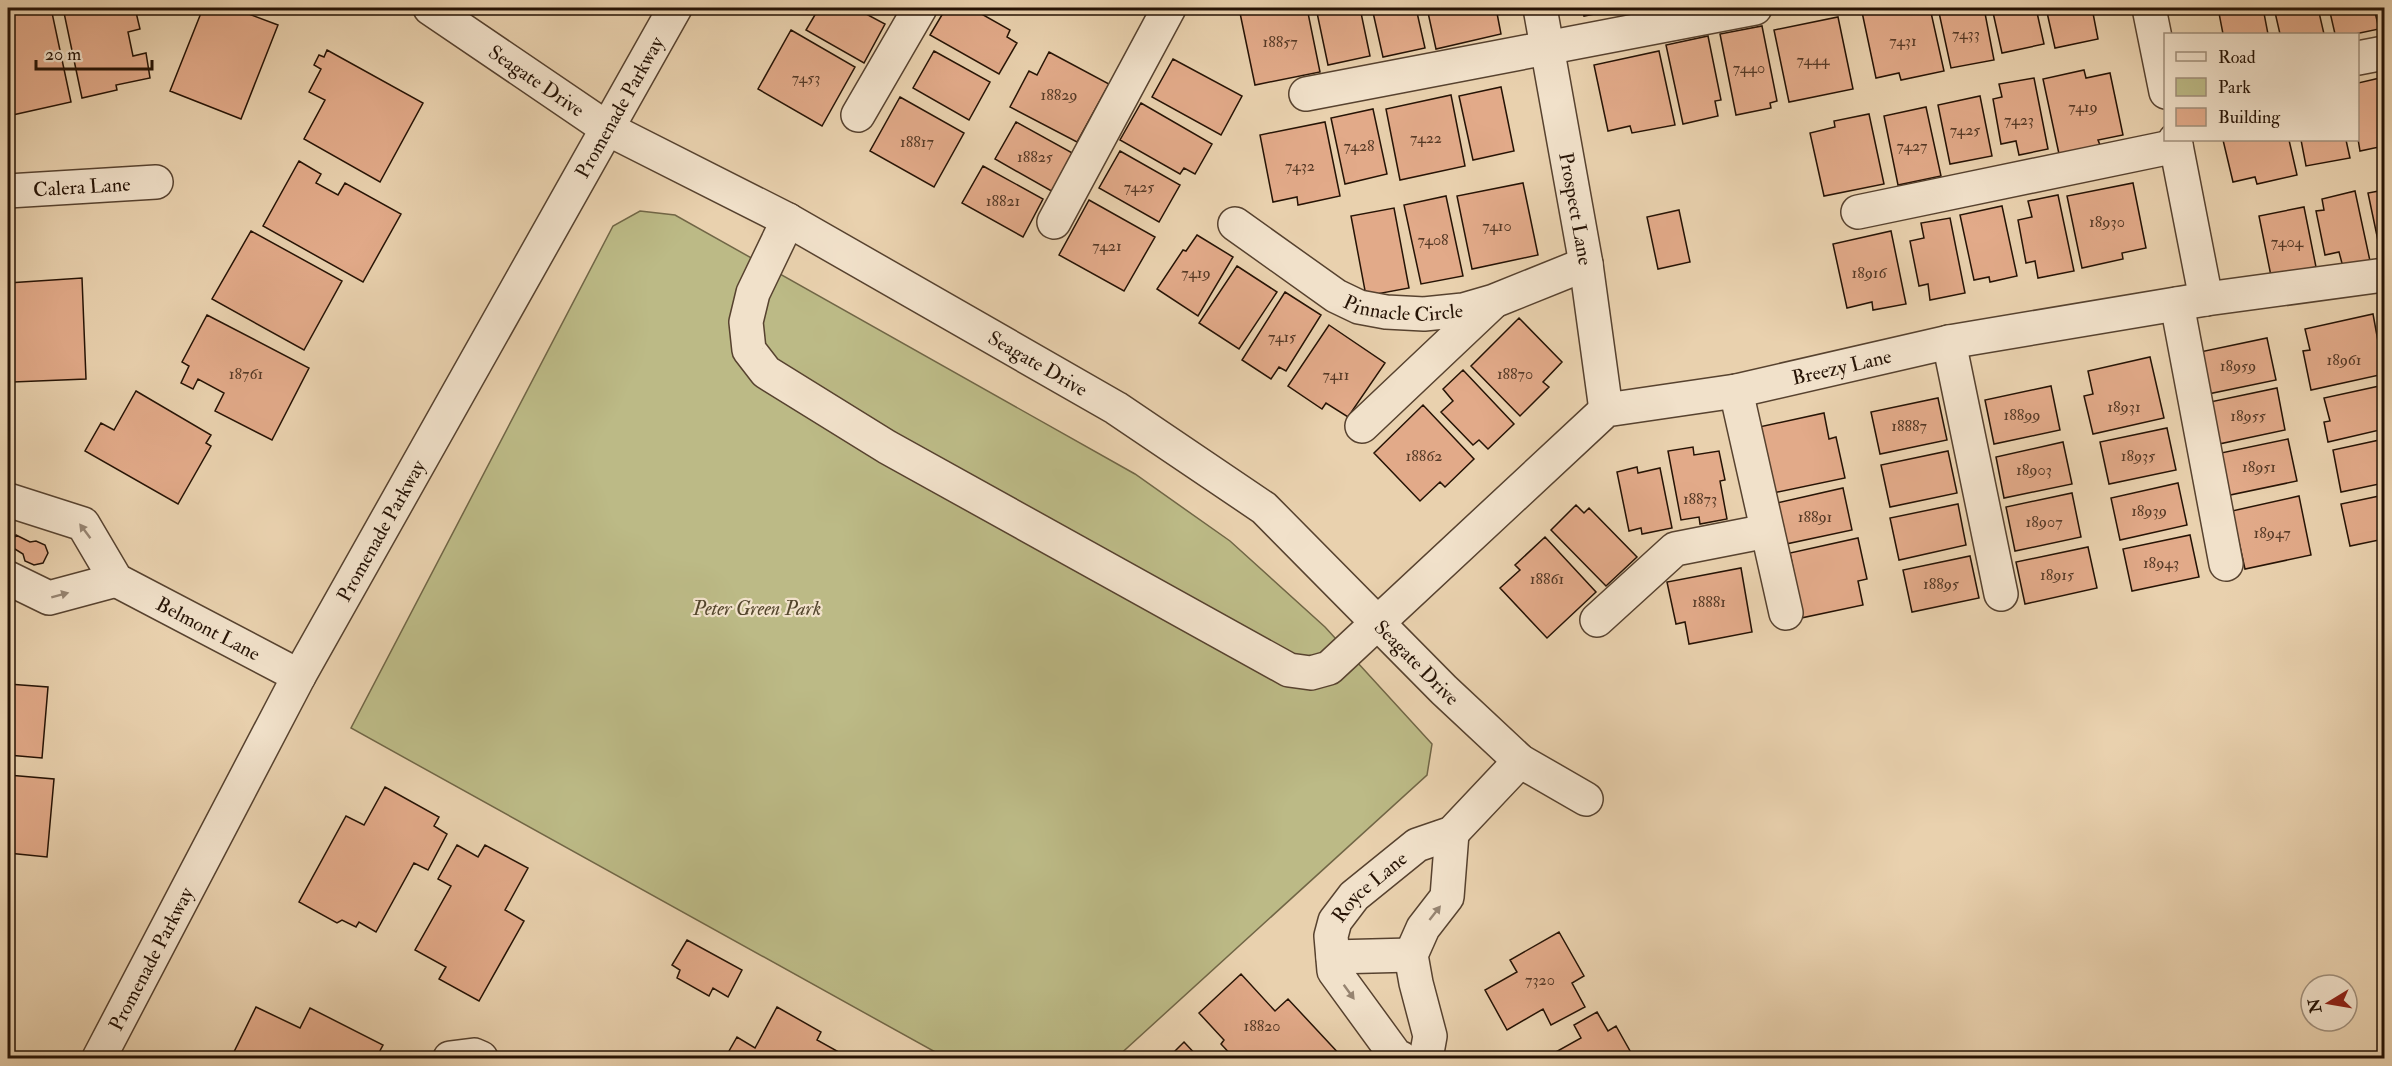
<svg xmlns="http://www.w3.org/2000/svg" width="2392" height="1066" font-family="'IM FELL Double Pica',serif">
  <rect width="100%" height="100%" fill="#e9d1ae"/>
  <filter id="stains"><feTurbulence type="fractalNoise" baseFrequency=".00333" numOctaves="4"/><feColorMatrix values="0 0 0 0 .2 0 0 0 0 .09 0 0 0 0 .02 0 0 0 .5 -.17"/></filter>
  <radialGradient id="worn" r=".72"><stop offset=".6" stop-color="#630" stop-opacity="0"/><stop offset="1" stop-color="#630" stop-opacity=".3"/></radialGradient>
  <!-- green -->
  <path fill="#bcba86" stroke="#716646" stroke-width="1.5" d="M640 211 675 215 1135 474 1230 541 1325 627 1432 744 1427 775 1116 1058H946L351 728 613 226Z"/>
  <!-- building -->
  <path fill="#e2aa89" stroke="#261305" stroke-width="1.5" d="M8 8H51L71 102 8 116Z
    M63 8H135L140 29 128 32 133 56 146 53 150 78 116 85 117 90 82 98Z
    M203 8H233L278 25 241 119 170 91Z
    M819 8H855L885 24 864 63 806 30Z
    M946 8H971L1010 30 1007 37 1017 43 999 74 930 35Z
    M1269 8H1307L1320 72 1255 85 1240 13Z
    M1316 8H1360L1370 56 1328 65Z
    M1372 8H1416L1425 48 1383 57Z
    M1427 8H1496L1501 34 1436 49Z
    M1582 8H1624L1584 16Z
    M1883 8H1930L1944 71 1901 80 1899 73 1876 78 1862 12Z
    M1938 8H1984L1994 60 1951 68Z
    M1992 8H2036L2044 44 2002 53Z
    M2046 8H2092L2098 39 2055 48Z
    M2218 8H2263L2268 34H2223Z
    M2274 8H2318L2324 34H2280Z
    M2329 8H2374L2379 29 2355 34H2335Z
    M1838 17 1853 89 1789 102 1774 30Z
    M1762 26 1777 101 1770 103 1771 108 1736 115 1720 34Z
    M791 30 855 67 822 126 758 89Z
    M1708 36 1721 100 1715 101 1718 116 1683 124 1666 45Z
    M327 50 423 103 380 182 304 139 325 100 309 92 321 69 314 65 319 55 324 57Z
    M934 51 990 82 969 120 913 88Z
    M1659 51 1675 125 1632 133 1630 126 1608 131 1594 65Z
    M1049 52 1109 84 1077 142 1010 107 1029 71 1037 75Z
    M1173 59 1242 96 1221 135 1152 97Z
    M2084 70 2086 78 2110 73 2123 135 2098 140 2100 145 2059 154 2043 79Z
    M2384 77V146L2360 151 2358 139V83Z
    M2034 78 2048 149 2019 155 2016 141 2001 144 1993 99 2002 97 1999 84Z
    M1501 87 1514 151 1473 160 1459 96Z
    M1451 95 1465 166 1400 180 1386 109Z
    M1980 96 1992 156 1950 164 1938 105Z
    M900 97 964 133 934 187 870 151Z
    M1141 103 1212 144 1195 174 1184 168 1180 174 1120 140Z
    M1926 107 1941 176 1898 185 1884 116Z
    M1373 109 1387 174 1345 184 1331 118Z
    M1869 114 1884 184 1824 196 1810 133 1835 127 1834 121Z
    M1016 122 1076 155 1055 193 995 159Z
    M1325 122 1340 196 1298 205 1297 197 1273 202 1260 135Z
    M2223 140H2289L2297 175 2257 184 2255 177 2233 182Z
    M2301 140H2346L2350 158 2306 166Z
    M1120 151 1180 185 1159 222 1099 188Z
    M299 161 321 174 316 183 338 195 345 183 401 214 363 282 263 226Z
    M983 166 1043 199 1023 237 962 203Z
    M1523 183 1538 255 1472 269 1457 196Z
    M2133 183 2146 248 2122 253 2123 259 2082 268 2067 196Z
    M2384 190V254L2381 255 2368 193Z
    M2355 191 2370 261 2343 267 2339 252 2325 255 2316 211 2324 210 2322 199Z
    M2058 195 2074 271 2038 278 2035 261 2026 263 2018 220 2032 217 2028 201Z
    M1446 196 1463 276 1421 284 1404 205Z
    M1089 200 1155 237 1124 291 1059 255Z
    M2002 206 2017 276 1990 282 1989 277 1974 280 1960 215Z
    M2304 207 2316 267 2271 276 2259 216Z
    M1394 208 1409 288 1366 296 1351 216Z
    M1679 210 1690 262 1658 269 1647 217Z
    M1950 218 1965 293 1930 300 1928 284 1919 286 1910 241 1924 238 1921 223Z
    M251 231 342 281 304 350 212 299Z
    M1891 231 1906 304 1873 310 1872 302 1847 308 1833 244Z
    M1197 235 1233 257 1198 316 1157 289 1183 250 1186 251Z
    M1237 266 1277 292 1239 349 1199 323Z
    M82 278 86 379 13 382 8 283Z
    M1285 292 1321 315 1286 371 1279 367 1271 379 1242 360Z
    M2373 314 2384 374 2311 390 2303 351 2310 350 2305 329Z
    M207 315 309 368 272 440 215 411 224 393 198 379 193 389 181 383 189 366 182 362Z
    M1519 318 1562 362 1543 382 1549 387 1520 416 1471 366Z
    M1329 325 1385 363 1348 417 1326 403 1322 409 1288 386Z
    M2267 338 2276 380 2208 394 2200 352Z
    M2150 357 2164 418 2093 434 2084 396 2093 394 2088 371Z
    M1463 370 1514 424 1488 449 1479 440 1473 445 1441 412 1453 401 1443 389Z
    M2384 385V429L2328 442 2324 422 2330 421 2324 398Z
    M2051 386 2060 430 1994 444 1985 400Z
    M2277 388 2285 430 2219 444 2210 402Z
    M136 391 211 435 206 443 211 446 178 504 85 451 101 423 114 430Z
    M1938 398 1947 440 1880 454 1871 412Z
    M1423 405 1474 459 1445 487 1440 482 1420 501 1374 453Z
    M1824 413 1829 439 1836 437 1845 478 1773 493 1759 427Z
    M2167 428 2176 470 2109 484 2100 442Z
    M2288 439 2297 481 2230 495 2221 453Z
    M2384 439V483L2341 492 2333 450Z
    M2063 442 2072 484 2004 498 1996 457Z
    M1693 447 1694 455 1719 451 1725 480 1720 481 1727 519 1700 524 1699 517 1681 520 1668 451Z
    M1948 451 1957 493 1890 507 1881 465Z
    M1637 467 1638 473 1660 468 1672 528 1642 534 1641 528 1629 531 1617 472Z
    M2178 483 2187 525 2120 540 2111 498Z
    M1843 488 1852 530 1786 544 1777 503Z
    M2072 493 2081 537 2015 551 2006 507Z
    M2384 495V539L2350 546 2341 504Z
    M2299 496 2311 555 2245 569 2232 511Z
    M1958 504 1966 545 1899 560 1890 518Z
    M1576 505 1584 513 1589 508 1637 557 1606 586 1551 530Z
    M16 535 30 542 36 541 45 545 48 553 43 563 34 565 25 561 23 554 10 546Z
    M2190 535 2199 577 2132 591 2123 549Z
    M1545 537 1596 592 1547 638 1500 588 1520 570 1515 565Z
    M1858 538 1867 579 1858 581 1863 605 1801 618 1794 589 1797 588 1790 553Z
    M2088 547 2097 588 2025 604 2016 562Z
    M1970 556 1979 598 1912 612 1903 570Z
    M1741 568 1752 632 1689 644 1685 622 1676 624 1667 582Z
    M8 684 48 687 42 758 8 755Z
    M8 775 54 779 47 857 8 853Z
    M385 787 439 817 434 826 447 834 428 870 414 863 376 932 359 922 356 927 342 920 337 923 299 902 346 816 364 825Z
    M457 845 478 857 485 845 528 868 505 910 524 921 479 1001 439 979 446 967 415 950 451 886 438 879Z
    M1559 932 1584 976 1572 983 1585 1007 1551 1025 1543 1009 1507 1030 1485 990 1517 972 1510 960Z
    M687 940 742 970 728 997 713 988 709 996 677 978 680 970 672 965Z
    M1241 974 1275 1011 1288 999 1343 1058H1234L1221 1044 1224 1040 1199 1013Z
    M256 1007 300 1028 310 1008 383 1045 376 1058H231Z
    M777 1007 821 1032 817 1040 837 1051 833 1058H725L737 1037 755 1048Z
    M1597 1012 1608 1031 1616 1026 1634 1058H1545L1581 1038 1574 1025Z
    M1184 1042 1199 1058H1168Z"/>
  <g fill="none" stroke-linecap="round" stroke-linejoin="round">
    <defs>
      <g id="minor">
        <path id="s1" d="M430 8 608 129 788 220 1116 408 1264 508 1444 690 1520 761 1586 799"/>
        <path id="s2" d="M1540 8 1586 264 1606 410"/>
        <path d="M2149 8 2166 92"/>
        <path d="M2358 58 2384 53"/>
        <path d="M1306 94 1755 8"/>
        <path d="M858 115 920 8"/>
        <path d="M2175 140 2206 299"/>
        <path id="s3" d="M8 191 156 182"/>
        <path d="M1858 212 2176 146"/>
        <path id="s4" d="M788 220 753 293 746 322 749 350 766 372 887 447 1289 670 1311 673 1329 668 1606 410 1736 391 1949 342 2206 299 2384 275"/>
        <path d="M1054 222 1169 8"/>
        <path id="s5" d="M1235 224 1336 296 1359 307 1386 312 1424 314 1463 310 1494 301 1586 264"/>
        <path d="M2177 304 2226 564"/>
        <path d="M1949 342 2001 594"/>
        <path d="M1736 391 1786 613"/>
        <path d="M1362 426 1491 304"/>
        <path id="s6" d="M8 500 83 524 116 580 299 676"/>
        <path d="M8 578 49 598 116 580"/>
        <path d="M1597 620 1675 549 1767 531"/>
        <path d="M1333 957 1411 955"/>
        <path id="s7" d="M99 1058 299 676 675 8"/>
        <path d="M450 1058 474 1055 481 1058"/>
        <path id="s8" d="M1401 1058 1396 1056 1334 971 1331 936 1335 921 1354 896 1417 845 1452 833 1520 761"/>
        <path d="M1426 1058 1430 1036 1416 983 1411 955 1423 928 1447 897 1452 833"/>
      </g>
    </defs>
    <!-- minor casing -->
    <use href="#minor" stroke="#57422f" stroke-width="36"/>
    <!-- minor -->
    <use href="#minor" stroke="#f1e1ca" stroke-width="33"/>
  </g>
  <!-- one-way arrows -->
  <defs><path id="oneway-solid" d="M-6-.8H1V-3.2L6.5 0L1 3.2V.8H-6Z" transform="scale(1.5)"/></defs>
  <g fill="#968471">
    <use href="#oneway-solid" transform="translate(85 531) rotate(-127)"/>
    <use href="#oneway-solid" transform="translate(60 595) rotate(-15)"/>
    <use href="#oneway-solid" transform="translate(1435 913) rotate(-52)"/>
    <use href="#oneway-solid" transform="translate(1349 992) rotate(54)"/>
  </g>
  <g text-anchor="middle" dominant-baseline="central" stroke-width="4.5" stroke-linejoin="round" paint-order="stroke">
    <!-- number labels -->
    <g font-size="16" fill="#553926">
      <text x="1966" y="34">7433</text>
      <text x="1903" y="41">7431</text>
      <text x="1280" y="42">18857</text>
      <text x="1813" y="60">7444</text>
      <text x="1749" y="68">7440</text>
      <text x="806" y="78">7453</text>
      <text x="1059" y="95">18829</text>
      <text x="2083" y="107">7419</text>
      <text x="2019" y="120">7423</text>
      <text x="1965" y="130">7425</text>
      <text x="1426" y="138">7422</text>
      <text x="917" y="142">18817</text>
      <text x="1359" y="146">7428</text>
      <text x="1912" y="146">7427</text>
      <text x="1035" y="157">18825</text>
      <text x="1300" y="166">7432</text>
      <text x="1139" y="187">7425</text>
      <text x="1003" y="201">18821</text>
      <text x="2107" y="222">18930</text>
      <text x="1497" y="226">7410</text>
      <text x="1433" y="240">7408</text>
      <text x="2287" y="242">7404</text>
      <text x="1107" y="246">7421</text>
      <text x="1196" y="273">7419</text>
      <text x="1869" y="273">18916</text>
      <text x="1282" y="337">7415</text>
      <text x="2344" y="360">18961</text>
      <text x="2238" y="366">18959</text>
      <text x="246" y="374">18761</text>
      <text x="1515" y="374">18870</text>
      <text x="1336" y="375">7411</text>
      <text x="2124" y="407">18931</text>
      <text x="2022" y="415">18899</text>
      <text x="2248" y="416">18955</text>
      <text x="1909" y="426">18887</text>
      <text x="1424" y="456">18862</text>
      <text x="2138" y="456">18935</text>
      <text x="2259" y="467">18951</text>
      <text x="2034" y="470">18903</text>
      <text x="1700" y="499">18873</text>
      <text x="2149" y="511">18939</text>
      <text x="1815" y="517">18891</text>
      <text x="2044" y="522">18907</text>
      <text x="2272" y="533">18947</text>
      <text x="2161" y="563">18943</text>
      <text x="2057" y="575">18915</text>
      <text x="1547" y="579">18861</text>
      <text x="1941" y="584">18895</text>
      <text x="1709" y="602">18881</text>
      <text x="1540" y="980">7320</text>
      <text x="1262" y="1026">18820</text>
    </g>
    <!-- street labels -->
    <g font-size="20" fill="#261305" stroke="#f1e1ca">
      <text stroke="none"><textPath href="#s1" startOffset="129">Seagate Drive</textPath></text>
      <text stroke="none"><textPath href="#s7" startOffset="1084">Promenade Parkway</textPath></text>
      <text stroke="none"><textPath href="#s3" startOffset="74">Calera Lane</textPath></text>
      <text stroke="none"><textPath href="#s2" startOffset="204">Prospect Lane</textPath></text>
      <text stroke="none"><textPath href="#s5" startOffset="194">Pinnacle Circle</textPath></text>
      <text stroke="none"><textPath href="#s1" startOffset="705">Seagate Drive</textPath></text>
      <text stroke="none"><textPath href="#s4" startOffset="1428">Breezy Lane</textPath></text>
      <text stroke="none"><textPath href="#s7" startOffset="598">Promenade Parkway</textPath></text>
      <text stroke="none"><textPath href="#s6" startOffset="248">Belmont Lane</textPath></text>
      <text stroke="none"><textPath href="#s1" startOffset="1191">Seagate Drive</textPath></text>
      <text stroke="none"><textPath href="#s8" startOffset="210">Royce Lane</textPath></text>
      <text stroke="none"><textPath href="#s7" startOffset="112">Promenade Parkway</textPath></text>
    </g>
    <!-- park labels -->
    <g font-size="20" font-style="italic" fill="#53452c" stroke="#f1e1ca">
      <text x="757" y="608">Peter Green Park</text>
    </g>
  </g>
  <!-- margin -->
  <rect width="2392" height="1066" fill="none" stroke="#e9d1ae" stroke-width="30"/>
  <rect x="9" y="9" width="2374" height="1048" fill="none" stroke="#261305" stroke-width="3"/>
  <rect x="15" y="15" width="2362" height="1036" fill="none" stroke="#261305" stroke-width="1.5"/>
  <!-- legend -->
  <rect x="2164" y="33" width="195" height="108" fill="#f1e1ca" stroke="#a08f7b" stroke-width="1.5"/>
  <rect x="2176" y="52" width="30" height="9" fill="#f1e1ca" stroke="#a08f7b" stroke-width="1.5"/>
  <text x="2218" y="63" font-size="18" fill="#261305">Road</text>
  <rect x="2176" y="78" width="30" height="18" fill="#bcba86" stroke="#a08f7b" stroke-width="1.5"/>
  <text x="2218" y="93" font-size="18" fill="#261305">Park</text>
  <rect x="2176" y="108" width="30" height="18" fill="#e2aa89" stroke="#a08f7b" stroke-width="1.5"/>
  <text x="2218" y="123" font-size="18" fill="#261305">Building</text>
  <!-- north arrow -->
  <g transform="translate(2329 1003) rotate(259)"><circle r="28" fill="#f1e1ca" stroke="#a08f7b" stroke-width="1.5"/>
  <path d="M0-4.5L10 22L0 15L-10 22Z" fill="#8f2418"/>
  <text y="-9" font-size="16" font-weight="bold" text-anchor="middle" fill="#261305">N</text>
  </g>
  <!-- scale -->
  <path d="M36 60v9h116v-9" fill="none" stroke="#261305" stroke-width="3"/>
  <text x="45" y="60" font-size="18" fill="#261305" stroke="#f1e1ca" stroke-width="4.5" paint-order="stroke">20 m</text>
  <rect width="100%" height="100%" filter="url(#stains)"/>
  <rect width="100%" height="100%" fill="url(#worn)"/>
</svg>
